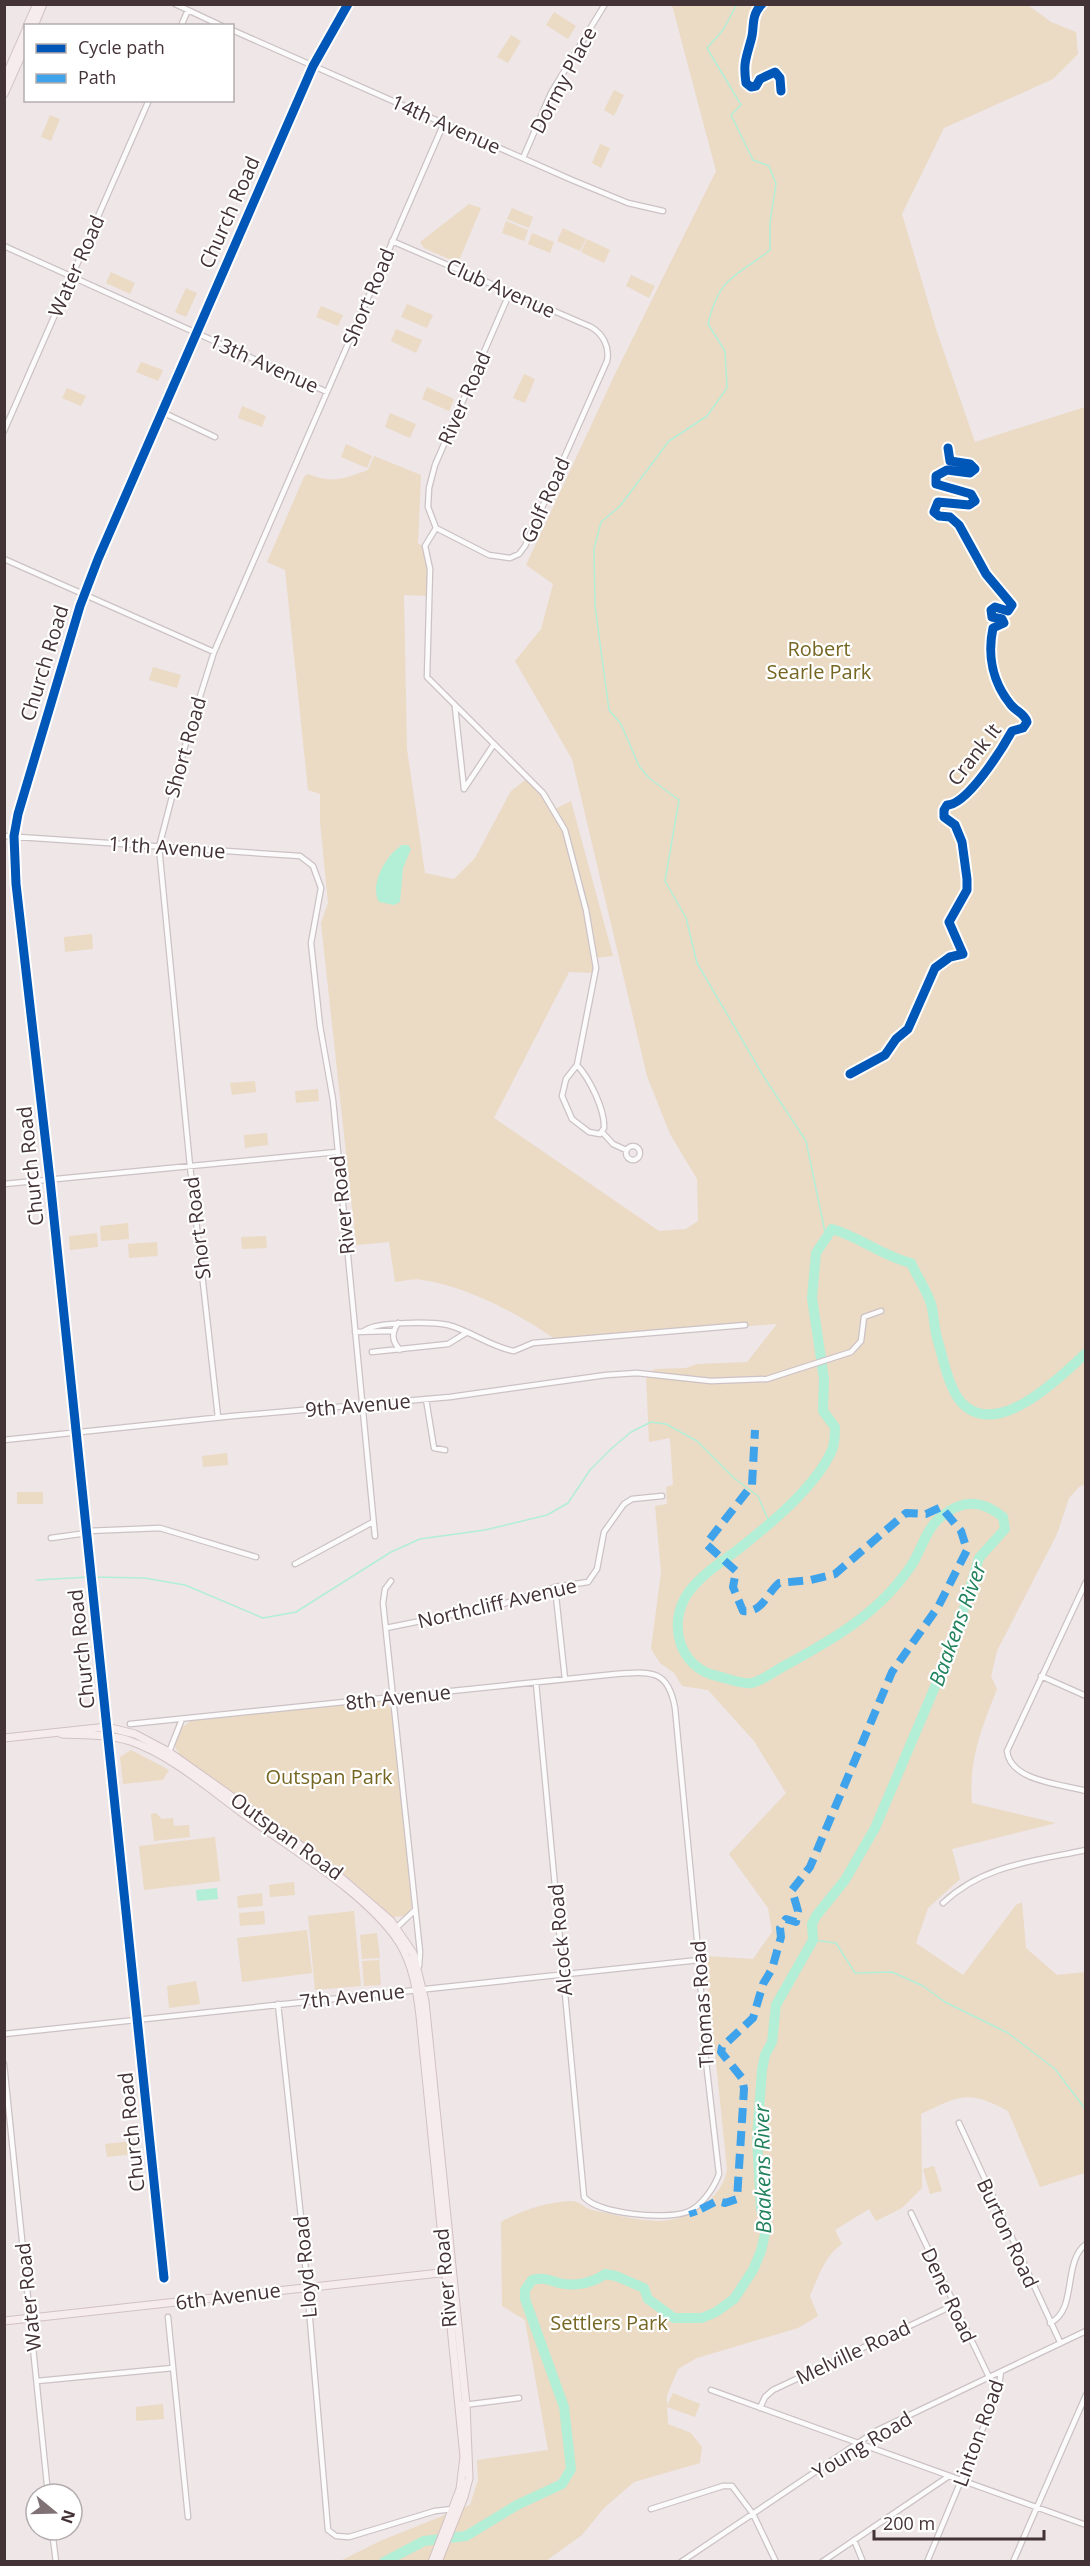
<svg xmlns="http://www.w3.org/2000/svg" width="1090" height="2566" font-family="'Open Sans',sans-serif">
  <rect width="100%" height="100%" fill="#eee6e7"/>
  <!-- green -->
  <path fill="#ebdac4" d="M672 5H1028L1051 22 1076 32 1078 54 1053 79 944 128 902 214 937 332 975 442 1085 407V1484L1079 1487 1069 1498 1057 1534 997 1651 991 1676 997 1689C982 1727 968 1761 972 1803L1056 1823 952 1849 960 1879 928 1908 916 1943 963 1975 1016 1905 1022 1902 1026 1948 1057 1975 1085 1972V2173L1040 2187 1008 2111C968 2090 961 2095 921 2114L922 2188 902 2208 876 2221 869 2209 835 2230 842 2244C825 2255 818 2277 810 2296L818 2316 798 2328 697 2358 678 2369 667 2395V2406L673 2393 700 2404 695 2417 667 2407 668 2424 691 2433 702 2447 700 2463 634 2482 604 2508 582 2535 546 2561H340L380 2541 470 2505 478 2480 477 2460 548 2450 525 2320 502 2306 501 2222C522 2210 547 2202 571 2201 580 2201 584 2208 592 2210 633 2218 671 2233 706 2203 717 2194 725 2183 727 2169L705 1956 753 1959 772 1932 768 1908 729 1854 786 1793 754 1741 708 1690 682 1686 674 1673 660 1663 651 1649 661 1572 655 1506 667 1504 666 1487 673 1485 670 1438 649 1442 646 1374 655 1369 686 1368 697 1364 747 1362 777 1324 556 1340C521 1315 466 1286 423 1280 415 1278 404 1281 395 1282L389 1242 356 1245 321 923 328 903 320 822V794L308 790 285 570 267 562 304 477 308 474C334 484 342 479 368 470L374 456 421 475 418 544 425 546 429 565V596L404 595 407 749 425 873 454 879 475 858 511 791 529 777 555 809 571 801 613 956 595 958V973L569 972 494 1118 659 1231 686 1229 698 1221 697 1179 670 1134 647 1076 572 759 515 661 541 629 553 584 526 565 616 372 716 171Z
    M554 12 576 26 568 39 546 25Z
    M511 35 521 41 508 63 497 57Z
    M614 90 624 95 614 116 604 110Z
    M50 115 60 119 51 141 41 137Z
    M600 144 610 148 601 168 592 163Z
    M469 204 481 208 458 263 424 248 420 242Z
    M512 208 533 217 529 228 507 219Z
    M506 221 528 230 524 241 502 233Z
    M563 228 586 239 580 251 557 241Z
    M532 233 554 242 550 253 528 244Z
    M587 239 610 250 604 263 581 252Z
    M111 272 135 283 130 294 106 283Z
    M631 275 655 286 649 298 626 286Z
    M186 288 197 293 186 317 175 312Z
    M407 304 433 315 427 328 401 317Z
    M321 306 343 315 338 326 316 317Z
    M396 329 422 340 416 353 391 341Z
    M141 362 163 370 158 381 136 372Z
    M524 374 535 379 525 403 513 398Z
    M427 387 454 399 449 411 422 399Z
    M67 388 86 396 81 406 62 398Z
    M242 406 266 416 262 427 238 418Z
    M390 413 416 424 410 438 385 427Z
    M346 444 372 456 367 468 341 457Z
    M153 667 181 675 177 688 149 680Z
    M92 934 93 949 65 952 64 937Z
    M255 1081 256 1092 232 1095 230 1083Z
    M318 1089 319 1101 296 1103 295 1091Z
    M267 1133 268 1145 245 1148 244 1135Z
    M128 1223 129 1239 101 1241 100 1226Z
    M97 1233 98 1247 70 1250 69 1236Z
    M266 1236 267 1248 242 1249 241 1237Z
    M157 1242 158 1256 129 1258 128 1244Z
    M227 1453 228 1465 203 1467 202 1456Z
    M17 1492H43V1504H17Z
    M381 1701 389 1706 392 1713 412 1906 407 1916 393 1917 322 1855 180 1755 175 1747 181 1728 192 1720Z
    M131 1750 169 1770 163 1780 123 1784 120 1757Z
    M156 1813 162 1819 173 1818 174 1826 189 1825 190 1837 154 1841 151 1814Z
    M215 1837 220 1881 144 1890 139 1846Z
    M294 1882 295 1895 270 1897 269 1885Z
    M262 1893 263 1906 238 1908 237 1896Z
    M264 1911 265 1924 240 1926 239 1913Z
    M354 1911 361 1986 315 1990 308 1916Z
    M307 1930 312 1973 242 1982 237 1938Z
    M377 1933 380 1958 362 1959 360 1935Z
    M379 1960 381 1985 364 1986 362 1961Z
    M196 1981 200 2004 169 2008 167 1986Z
    M133 2141 135 2154 107 2157 105 2144Z
    M934 2166 942 2191 930 2194 923 2169Z
    M163 2404 164 2419 136 2421V2407Z"/>
  <!-- water -->
  <path fill="#b3eed6" d="M402 845H408L411 849 403 868 400 902 394 905 379 902C369 885 386 855 402 845Z
    M217 1888 218 1899 197 1901 196 1890Z"/>
  <g fill="none" stroke-linecap="round" stroke-linejoin="round">
    <!-- stream -->
    <path stroke="#b3eed6" stroke-width="1.5" d="M737 4 723 30 707 48 741 105 731 115 753 160 769 166 776 184 770 222V250C735 278 719 276 708 324L725 351 727 388 707 416 669 441 620 506 601 522 594 549 595 606 609 710 621 724 639 766 649 778 679 800 665 881 686 918 697 963 764 1077 806 1141 826 1237
      M94 1577 144 1578 185 1585 263 1618 296 1612 391 1552 420 1539 485 1530 547 1515 568 1503 590 1470 611 1449 631 1432 651 1422 666 1424 697 1441 734 1478 758 1496 769 1522
      M37 1580 89 1577
      M813 1940 836 1943 855 1973 892 1972 923 1986 945 2002 1008 2033 1055 2069 1086 2110"/>
    <!-- river -->
    <path stroke="#b3eed6" stroke-width="10" d="M384 2562 424 2541 466 2536 517 2505 562 2484 571 2469 564 2407 525 2299V2290L532 2280C544 2277 548 2280 559 2283 574 2287 593 2283 605 2274L616 2276 644 2288 648 2299 674 2318H702L716 2312 734 2299 753 2270 761 2251 767 2225 761 2209 757 2139 762 2070 765 2055 772 2042 776 2005 813 1940 812 1924 816 1916 845 1880 875 1828 954 1642 979 1558 1005 1529 1003 1517C983 1501 964 1498 942 1516 926 1528 922 1549 911 1566 879 1613 834 1639 784 1666 775 1671 763 1680 752 1683 743 1685 726 1678 717 1676 679 1668 667 1623 688 1593 700 1576 720 1563 736 1551 768 1526 816 1487 832 1450 835 1443 835 1434 835 1427L823 1411 824 1379 812 1298 816 1253 832 1229C860 1237 882 1256 911 1263 917 1276 925 1288 930 1301 935 1313 933 1328 938 1341 943 1359 949 1388 961 1402 996 1441 1060 1378 1086 1353"/>
    <defs>
      <path id="street" d="M175 4 222 26
        M181 26 188 10
        M232 30 572 180 628 203 663 211
        M523 158 551 93 605 4
        M392 241 591 327C603 334 610 347 607 361L525 546 519 554 510 558 489 555 436 528 428 507 429 488 435 465 510 292
        M4 246 327 392
        M162 412 215 437
        M4 431 149 100
        M436 528 425 546 430 569 427 677 543 793 565 830 586 910 596 968 577 1065 566 1079 562 1096 572 1119 589 1132 600 1134 604 1128C605 1110 590 1079 577 1065
        M4 559 214 652
        M455 707 464 789
        M464 789 494 744
        M4 836 300 856 313 866 321 888 311 943 320 1026 333 1100 375 1536
        M602 1132 613 1144 626 1150
        M626 1153a7 7 0 1 1 14 0a7 7 0 1 1-14 0Z
        M4 1184 337 1152
        M398 1323C391 1334 392 1341 400 1350
        M364 1331C375 1321 433 1322 448 1325 471 1331 491 1347 514 1351L533 1343 745 1325
        M355 1332 393 1331
        M372 1352 448 1344 466 1333
        M426 1399 434 1448 445 1450
        M218 1417 190 1166 159 847 189 731 214 652 444 123
        M4 1440 233 1416 450 1397 606 1375 637 1373 711 1381 767 1379 851 1352 861 1341 864 1317 881 1311
        M87 1531 160 1528 256 1557
        M51 1538 87 1533
        M295 1564 373 1522
        M391 1581 385 1589 383 1603 420 1952 419 1966
        M1086 1582 1007 1751C1010 1781 1061 1784 1086 1791
        M555 1587 565 1679
        M386 1628 500 1605 555 1587 588 1582 597 1569 604 1532 624 1504 632 1499 662 1496
        M1041 1676 1086 1696
        M130 1724 616 1674C650 1672 668 1668 675 1708L699 1960 704 2044 719 2174C714 2188 701 2207 687 2212 666 2220 598 2214 584 2197L536 1683
        M169 1752 182 1719
        M943 1903C983 1865 1034 1861 1086 1850
        M394 1930 414 1911
        M278 2004 302 2227 328 2530 336 2536 349 2537 435 2511 453 2509
        M4 2034 699 1960
        M4 2064 48 2494
        M959 2123 1060 2342
        M911 2213 989 2377
        M164 2278 50 1180 16 884 14 836 18 814 80 606 98 559 313 66 348 4
        M168 2317 188 2517
        M1050 2323C1078 2310 1062 2262 1086 2244
        M37 2381 173 2368
        M711 2390 1086 2525
        M464 2405 519 2398
        M760 2408 765 2397 773 2390 954 2305
        M651 2509 723 2486H732L753 2514 776 2562
        M52 2530 56 2562
        M854 2540 863 2562
        M681 2562 876 2431 1086 2331
        M822 2562 949 2476
        M927 2562 998 2392 1001 2372
        M1013 2562 1086 2395"/>
      <path id="secondary" d="M27 26 37 4
        M34 26 43 4
        M4 80 26 30
        M4 94 26 45
        M62 1734C84 1735 108 1734 130 1741 174 1756 214 1793 252 1820 298 1853 368 1895 399 1942 413 1965 417 1990 420 2016L464 2457 460 2489 432 2562
        M4 1738 107 1727 135 1734 169 1752 317 1857 391 1921 413 1953 425 2001 466 2404 469 2478 464 2497 438 2562
        M4 2321 449 2272"/>
    </defs>
    <!-- street casing -->
    <use href="#street" stroke="#ccc2c5" stroke-width="7"/>
    <!-- secondary casing -->
    <use href="#secondary" stroke="#d2c1c2" stroke-width="9"/>
    <!-- street -->
    <use href="#street" stroke="#fcfbfb" stroke-width="4.5"/>
    <!-- secondary -->
    <use href="#secondary" stroke="#f6eced" stroke-width="7"/>
    <!-- quiet -->
    <path stroke="#3fa3eb" stroke-width="8" stroke-dasharray="15 8" stroke-linecap="butt" d="M701 2209 717 2201 725 2203 737 2199 744 2089 742 2078 721 2052 722 2047 753 2018 763 1984 772 1969 781 1937 780 1928 786 1919 796 1922 798 1911 792 1890 810 1867 892 1672 938 1607 967 1550 961 1531 941 1507 926 1514 906 1513 835 1574 811 1580 779 1583C766 1594 763 1613 743 1611L733 1587 736 1571 706 1544 752 1485 755 1430
      M692 2210 694 2216"/>
    <defs>
      <path id="cycleway" d="M762 4C750 16 755 28 751 40 746 59 743 63 746 83L751 87 756 86 760 79 775 72 780 78 781 91
        M850 1074 885 1055 896 1039 908 1029 935 968 950 957 963 954 949 922 967 890V879L962 842 955 825 944 817V810L947 805C967 805 1002 749 1012 731L1023 728 1027 722C1025 714 1017 712 1011 705 993 683 987 656 993 628L1004 623 1002 619 992 617 991 610 995 607 1008 611 1012 605 986 574 959 525 950 517 939 516 934 512 938 502 969 505 975 501 971 494 936 484V476L947 470 970 473 975 469 970 464 950 461 948 448
        M164 2278 50 1180 16 884 14 836 18 814 80 606 98 559 313 66 348 4"/>
    </defs>
    <!-- cycleway casing -->
    <use href="#cycleway" stroke="#fff" stroke-width="13"/>
    <!-- cycleway -->
    <use href="#cycleway" stroke="#0057b8" stroke-width="9"/>
  </g>
  <g text-anchor="middle" dominant-baseline="central" stroke-width="4.5" stroke-linejoin="round" paint-order="stroke">
    <!-- street labels -->
    <g font-size="20" fill="#433236" stroke="#fff">
      <text transform="translate(563 80) rotate(-62)">Dormy Place</text>
      <text transform="translate(446 124) rotate(24)">14th Avenue</text>
      <text transform="translate(229 212) rotate(-66)">Church Road</text>
      <text transform="translate(76 266) rotate(-66)">Water Road</text>
      <text transform="translate(501 288) rotate(24)">Club Avenue</text>
      <text transform="translate(368 297) rotate(-67)">Short Road</text>
      <text transform="translate(264 363) rotate(24)">13th Avenue</text>
      <text transform="translate(464 398) rotate(-66)">River Road</text>
      <text transform="translate(545 500) rotate(-66)">Golf Road</text>
      <text transform="translate(44 663) rotate(-73)">Church Road</text>
      <text transform="translate(185 747) rotate(-74)">Short Road</text>
      <text transform="translate(974 754) rotate(-52)">Crank It</text>
      <text transform="translate(167 847) rotate(4)">11th Avenue</text>
      <text transform="translate(30 1166) rotate(-96)">Church Road</text>
      <text transform="translate(342 1205) rotate(-96)">River Road</text>
      <text transform="translate(197 1228) rotate(-97)">Short Road</text>
      <text transform="translate(358 1405) rotate(-5)">9th Avenue</text>
      <text transform="translate(497 1603) rotate(-13)">Northcliff Avenue</text>
      <text transform="translate(81 1649) rotate(-96)">Church Road</text>
      <text transform="translate(398 1697) rotate(-6)">8th Avenue</text>
      <text transform="translate(287 1836) rotate(36)">Outspan Road</text>
      <text transform="translate(560 1940) rotate(-95)">Alcock Road</text>
      <text transform="translate(352 1996) rotate(-6)">7th Avenue</text>
      <text transform="translate(702 2004) rotate(-94)">Thomas Road</text>
      <text transform="translate(131 2132) rotate(-96)">Church Road</text>
      <text transform="translate(1008 2233) rotate(65)">Burton Road</text>
      <text transform="translate(305 2267) rotate(-95)">Lloyd Road</text>
      <text transform="translate(445 2278) rotate(-95)">River Road</text>
      <text transform="translate(949 2295) rotate(65)">Dene Road</text>
      <text transform="translate(228 2296) rotate(-7)">6th Avenue</text>
      <text transform="translate(28 2297) rotate(-96)">Water Road</text>
      <text transform="translate(853 2352) rotate(-25)">Melville Road</text>
      <text transform="translate(978 2433) rotate(-70)">Linton Road</text>
      <text transform="translate(862 2445) rotate(-31)">Young Road</text>
    </g>
    <!-- park labels -->
    <g font-size="20" fill="#766624" stroke="#fff">
      <text x="819" y="648">Robert<tspan x="819" dy="23">Searle Park</tspan></text>
      <text x="329" y="1776">Outspan Park</text>
      <text x="609" y="2322">Settlers Park</text>
    </g>
    <!-- water labels -->
    <g font-size="21" font-style="italic" fill="#21825b" stroke="#fff">
      <text transform="translate(957 1624) rotate(-70)">Baakens River</text>
      <text transform="translate(762 2169) rotate(-91)">Baakens River</text>
    </g>
  </g>
  <!-- border -->
  <rect width="1090" height="2566" fill="none" stroke="#433236" stroke-width="12"/>
  <!-- legend -->
  <rect x="24" y="24" width="210" height="78" fill="#ffffff" stroke="#b4adaf" stroke-width="1.5"/>
  <rect x="36" y="44" width="30" height="9" fill="#0057b8" stroke="#b4adaf" stroke-width="1.5"/>
  <text x="78" y="54" font-size="18" fill="#433236">Cycle path</text>
  <rect x="36" y="74" width="30" height="9" fill="#3fa3eb" stroke="#b4adaf" stroke-width="1.5"/>
  <text x="78" y="84" font-size="18" fill="#433236">Path</text>
  <!-- north arrow -->
  <g transform="translate(54 2512) rotate(109)"><circle r="28" fill="#ffffff" stroke="#b4adaf" stroke-width="1.5"/>
  <path d="M0-4.5L10 22L0 15L-10 22Z" fill="#7f7174"/>
  <text y="-9" font-size="16" font-weight="bold" text-anchor="middle" fill="#433236">N</text>
  </g>
  <!-- scale -->
  <path d="M874 2530v9h170v-9" fill="none" stroke="#433236" stroke-width="3"/>
  <text x="883" y="2530" font-size="18" fill="#433236" stroke="#ffffff" stroke-width="4.5" paint-order="stroke">200 m</text>
</svg>
